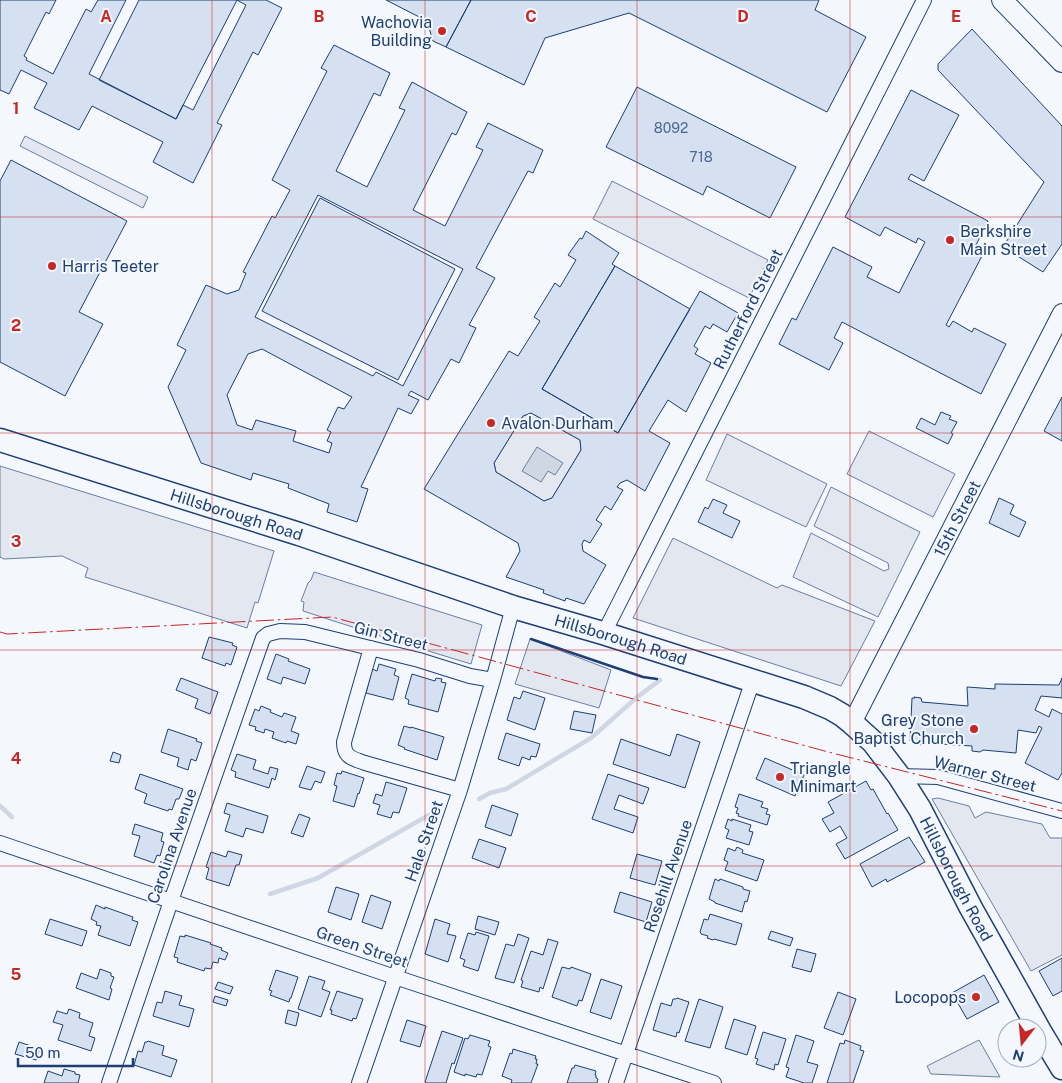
<svg xmlns="http://www.w3.org/2000/svg" width="1062" height="1083" font-family="'Public Sans',sans-serif">
  <rect width="100%" height="100%" fill="#f4f7fb"/>
  <!-- parking -->
  <path fill="#e3e8f0" stroke="#687fa3" d="M25 136 148 197 143 208 20 146Z
    M612 181 768 260 749 298 593 219Z
    M531 413 580 440 581 450 552 498 544 501 496 472 494 463 523 416Z
    M869 431 955 474 933 517 847 474Z
    M727 434 827 484 806 527 706 480Z
    M0 466 274 551 258 603 255 602 247 628 85 577 88 568 62 556 4 559 0 557Z
    M831 487 920 532 878 617 793 577 811 533 884 571 889 569 888 563 814 526Z
    M673 538 777 588 782 585 875 621 841 686 633 618Z
    M314 572 482 625 471 664 399 642 303 611 304 602 301 601 308 583 311 580Z
    M530 639 611 670 599 708 515 684Z
    M938 798 969 806 975 818 986 812 1042 824 1050 838H1062V955L1031 971 932 799Z
    M979 1040 1000 1077 931 1074 927 1066Z"/>
  <!-- water -->
  <path fill="#cfd7e4" stroke="#687fa3" d="M537 447 563 463 555 475 548 471 541 482 522 471Z"/>
  <g fill="none" stroke-linecap="round" stroke-linejoin="round">
    <!-- stream -->
    <path stroke="#cfd7e4" stroke-width="4.5" d="M479 799 490 793 506 789 591 738 636 698 660 680
      M0 806 12 817
      M270 894 318 878 429 815"/>
  </g>
  <!-- building -->
  <path fill="#d5e0f0" stroke="#1d3f73" fill-rule="evenodd" d="M0 0H56L49 14 46 12 24 56 27 58 26 60 53 74 86 9 91 12 98 0H126L89 74 176 119 183 105 193 110 246 5 237 0H266L282 8 258 55 253 52 217 123 222 125 193 183 153 162 163 142 92 106 79 130 34 108 47 83 21 70 9 94 0 90Z
    M139 0H237L176 119 99 80Z
    M386 0H471L446 47 433 41 427 21Z
    M471 0H819L815 10 866 37 827 112 629 13 545 38 524 85 446 47Z
    M972 29 1062 126V244L1043 272 1003 247 1044 182 938 70V64Z
    M334 45 390 73 380 96 374 93 336 171 367 187 405 110 399 108 412 82 467 112 456 135 452 133 413 210 445 226 483 150 476 147 488 123 543 150 533 173 528 171 476 268 495 278 469 325 476 328 459 363 451 359 428 400 411 391 408 395 419 400 411 414 398 408 361 487 368 489 357 522 327 512 329 504 288 488 289 484 253 473 251 480 201 463 168 387 186 350 177 345 206 285 227 294 239 290 246 273 243 272 272 216 275 218 290 190 272 180 327 71 321 68ZM318 195 463 269 403 386 376 372 373 376 255 317ZM262 349 352 397 344 409 338 407 327 430 331 432 327 441 332 443 329 453 293 441 296 431 256 420 252 430 237 425 227 395 248 354Z
    M637 87 796 167 770 218 707 186 703 195 606 147Z
    M911 90 959 115 924 181 911 174 908 179 988 221 974 249 983 254 946 325 949 327 953 321 972 332 974 328 1006 344 981 394 842 322 834 338 843 343 829 370 779 344 792 318 796 320 833 247 872 267 867 277 899 293 925 242 918 238 916 243 885 227 880 236 845 217Z
    M11 160 127 221 79 312 103 324 65 396 0 362V181Z
    M320 198 455 269 398 380 262 311Z
    M586 231 619 253 612 264 615 266 542 389 618 433 700 291 738 313 727 332 713 324 710 329 705 326 694 346 698 349 695 354 711 363 686 412 668 400 649 431 670 443 645 491 627 480 620 483 617 487 623 490 611 510 605 506 596 520 602 524 590 543 584 540 582 544 583 551 606 565 584 604 566 598 565 601 543 593 544 590 506 577 520 551 518 543 424 489 509 351 518 356 540 321 534 317 555 283 560 287 576 260 568 255 580 238 582 239ZM531 413 580 440 581 450 552 498 544 501 496 472 494 463 523 416Z
    M615 266 690 309 618 433 542 389Z
    M1062 397V441L1044 431Z
    M941 412 951 416 949 419 957 422 951 433 953 434 948 444 916 428 921 418 935 425Z
    M999 498 1014 505 1010 514 1026 522 1019 537 989 523Z
    M713 499 727 505 723 513 740 521 732 538 698 522 705 507 708 509Z
    M209 637 233 643 232 645 237 647 231 665 226 663 225 666 202 658Z
    M276 654 289 659 288 661 310 669 305 684 283 677 281 684 267 679Z
    M379 664 396 669 394 675 399 677 393 700 366 693 372 669 377 671Z
    M412 674 435 681 436 678 442 679 441 682 446 683 438 712 408 704 409 700 405 698Z
    M181 678 218 692 210 714 195 708 198 699 176 690Z
    M1062 678V698L1041 696 1035 710 1049 717 1052 709 1062 714V773L1058 780 1025 763 1042 728 1039 726 1036 733 1018 730 1016 753 983 750 980 752 972 751V746L924 743V745L914 744V741H910L912 698H915L914 697 921 698 922 702 968 706 967 687 995 689V684L1059 685Z
    M523 691 545 698 535 730 507 720 514 697 520 699Z
    M261 706 271 710 270 712 282 717 284 713 296 717 291 731 299 734 296 744 287 741 286 743 272 738 274 732 265 729 264 733 255 730 256 727 249 725 255 709 259 711Z
    M574 711 596 715 592 733 570 729Z
    M404 726 411 728V727L444 737 437 760 404 749 405 748 398 745Z
    M168 729 197 739 196 741 202 743 196 761 191 759 188 770 177 766 179 758 161 752Z
    M506 733 540 744 536 757 531 756 530 760 522 757 519 766 498 759Z
    M677 734 700 742 685 788 613 764 621 739 670 756Z
    M113 752 121 755 119 763 110 761Z
    M237 754 256 760 253 769 268 774 270 767 278 769 275 780 272 778 269 788 235 777 236 772 231 770Z
    M765 758 804 775 795 796 756 779Z
    M307 766 325 772 321 783 315 781 311 790 299 787Z
    M342 771 364 778 359 794 358 793 354 807 333 801 337 786 334 785 337 773 341 774Z
    M140 774 183 789 179 799H176L172 810 169 809 168 811 144 803 147 794 135 789Z
    M608 774 649 788 643 804 619 795 614 809 638 817 633 833 592 819Z
    M866 781 871 790 873 789 887 814 888 813 898 830 845 859 836 844 847 838 840 826 830 832 822 819 834 813 828 802Z
    M386 782 407 788 399 813 393 812 391 818 377 814 380 805 373 803 376 794 382 796Z
    M739 794 763 802 761 807 768 809 766 814 770 815 767 825 738 816 739 814 736 813 738 808 735 807Z
    M227 803 268 816 263 833 246 828 243 837 225 831 230 815 224 813Z
    M492 805 518 814 511 836 485 827Z
    M299 814 310 818 303 837 291 833Z
    M728 819 732 821V819L751 825 749 831 753 832 749 845 726 838 729 830 725 828Z
    M135 824 163 833 161 841 164 842 160 856 157 855 154 863 134 856 140 836 132 834Z
    M909 837 925 862 887 882 886 879 872 887 860 864Z
    M479 839 506 848 499 868 472 858Z
    M737 847 743 850 742 853 764 860 757 881 725 870 728 862 724 860 728 848 735 851Z
    M228 851 242 855 239 865H236L229 886 206 879 209 868 206 867 211 852 226 857Z
    M637 854 662 861 655 885 630 878Z
    M715 879 719 881 720 879 743 887V889L750 891 747 902 745 901 742 912 715 903V902L709 899Z
    M336 887 359 894 351 920 328 912Z
    M620 892 652 902 646 922 614 912Z
    M371 895 391 902 382 929 362 922Z
    M96 905 105 909V907L133 917 132 920 138 922 130 946 98 935 101 926 96 925 97 922 91 919Z
    M710 914 742 924 736 945 714 939 713 940 707 938 708 936 701 934V933L700 932 704 919 708 920Z
    M478 916 499 922 495 935 475 929Z
    M50 919 87 931 82 946 45 934Z
    M435 919 450 924 447 934 456 936 448 962 425 954Z
    M771 931 793 938 790 946 768 939Z
    M476 932 489 936 478 971 463 966 465 960 460 958 468 933 475 935Z
    M518 934 529 938 514 983 495 978 506 944 514 946Z
    M185 935 211 943 210 944 222 948 221 950 228 953 225 960 219 958 218 963 213 962 211 969 205 968 204 971 177 962 178 958 174 957 180 936 185 937Z
    M548 939 558 942 543 989 540 987 539 992 521 987 523 981 521 980 531 951 543 955Z
    M797 949 816 954 811 972 792 967Z
    M1062 958V991L1053 996 1039 971Z
    M562 967 570 969 571 967 591 974 582 1001 579 1000 577 1006 552 997Z
    M100 969 111 973V976L114 977 110 988 112 989 109 1000 76 988 81 973 97 979Z
    M276 970 298 977 291 998H290L289 1002 270 995 272 991 269 990Z
    M984 975 999 1002 967 1019 952 993Z
    M309 976 325 981 322 989 330 992 321 1017 298 1009Z
    M601 979 622 986 611 1019 590 1012Z
    M218 982 233 987 230 994 215 989Z
    M165 991 182 996 179 1005 194 1009 189 1027 153 1016 157 1002 162 1003Z
    M337 991 363 999 356 1019 353 1018 352 1021 331 1014 332 1010H330Z
    M838 992 856 999 843 1035 824 1028Z
    M215 996 228 1000 226 1006 213 1002Z
    M677 998 689 1002 679 1033 677 1032 676 1037 653 1030 661 1003 671 1006 673 999H676Z
    M699 999 723 1007 710 1048 685 1041Z
    M69 1009 80 1013 79 1018 93 1023 89 1036 95 1038 91 1051 58 1040 63 1025 53 1022 57 1011 67 1014Z
    M288 1010 299 1013 296 1026 285 1023Z
    M734 1019 756 1026 747 1055 725 1048Z
    M407 1020 426 1026 420 1047 400 1041Z
    M442 1031 463 1038 454 1064 452 1063 446 1083H427L425 1082Z
    M763 1032 786 1039 778 1065 775 1064 774 1070 756 1064 758 1059 755 1058Z
    M470 1035 490 1041 488 1046 491 1047 482 1075 477 1074 476 1077 465 1074V1076L454 1072 465 1038 468 1039Z
    M796 1035 814 1041 807 1062 818 1065 812 1083H804L786 1077 789 1068 786 1067Z
    M845 1040 861 1046 860 1050 864 1051 853 1083H827L840 1043 844 1044Z
    M148 1041 164 1046 162 1055 177 1060 171 1077 134 1065 138 1051 142 1052 145 1042H147Z
    M19 1042 40 1049 36 1060 15 1054Z
    M513 1049 536 1056 535 1059H537L536 1064H538L531 1083H511L512 1080 502 1076 510 1053 512 1054Z
    M575 1065 596 1071 595 1075H596V1078L598 1079 597 1083H567L572 1068H574Z
    M64 1069 75 1072V1074L80 1075 78 1083H44L48 1071 62 1076Z"/>
  <g fill="none" stroke-linecap="round" stroke-linejoin="round">
    <defs>
      <path id="minor" d="M606 634 609 623 924 0
        M371 648 344 742C344 758 352 758 365 763L460 790
        M899 776 938 777 1062 811
        M0 843 395 977 714 1083
        M109 1083 171 901 263 638 268 634 280 631 305 632 419 660 470 676 493 680
        M359 1083 460 790 493 680 513 607
        M616 1083 753 680"/>
      <g id="tertiary">
        <path id="s1" d="M852 723 1062 313"/>
      </g>
      <path id="secondary" d="M1002 0 1062 62"/>
      <g id="primary">
        <path id="s2" d="M0 440 299 534 513 607 606 634 804 697 830 708 842 715 852 723 873 742 899 776 920 809 971 908 1041 1033 1062 1068"/>
      </g>
    </defs>
    <!-- minor casing -->
    <use href="#minor" stroke="#1d3f73" stroke-width="16"/>
    <!-- tertiary casing -->
    <use href="#tertiary" stroke="#1d3f73" stroke-width="20"/>
    <!-- secondary casing -->
    <use href="#secondary" stroke="#1d3f73" stroke-width="22"/>
    <!-- primary casing -->
    <use href="#primary" stroke="#1d3f73" stroke-width="25"/>
    <!-- minor -->
    <use href="#minor" stroke="#f4f7fb" stroke-width="14"/>
    <!-- tertiary -->
    <use href="#tertiary" stroke="#f4f7fb" stroke-width="18"/>
    <!-- secondary -->
    <use href="#secondary" stroke="#f4f7fb" stroke-width="20"/>
    <!-- primary -->
    <use href="#primary" stroke="#f4f7fb" stroke-width="22"/>
    <!-- wall -->
    <path stroke="#1d3f73" stroke-width="2.5" d="M531 639 643 677 657 679"/>
    <!-- power -->
    <path stroke="#c62828" stroke-width="1" stroke-dasharray="18 4 2.5 4" stroke-linecap="butt" d="M0 632 7 634 332 617 832 753 1062 811"/>
  </g>
  <!-- grid -->
  <path fill="none" stroke="#c62828" stroke-width="1" stroke-opacity="0.55" d="M212 0V1083M425 0V1083M637 0V1083M850 0V1083M0 217H1062M0 433H1062M0 650H1062M0 866H1062"/>
  <!-- markers -->
  <g fill="#c62828" stroke="#f4f7fb" stroke-width="2">
    <circle cx="442" cy="31" r="5"/>
    <circle cx="950" cy="240" r="5"/>
    <circle cx="52" cy="266" r="5"/>
    <circle cx="491" cy="423" r="5"/>
    <circle cx="974" cy="729" r="5"/>
    <circle cx="780" cy="777" r="5"/>
    <circle cx="976" cy="997" r="5"/>
  </g>
  <g text-anchor="middle" dominant-baseline="central" stroke-width="4" stroke-linejoin="round" paint-order="stroke">
    <!-- number labels -->
    <g font-size="14" fill="#4b6792">
      <text x="671" y="128">8092</text>
      <text x="701" y="157">718</text>
    </g>
    <!-- poi labels -->
    <g font-size="16" fill="#1d3f73" stroke="#f4f7fb" text-anchor="start">
      <text x="432" y="22" text-anchor="end">Wachovia<tspan x="432" dy="18">Building</tspan></text>
      <text x="960" y="231">Berkshire<tspan x="960" dy="18">Main Street</tspan></text>
      <text x="62" y="266">Harris Teeter</text>
      <text x="501" y="423">Avalon Durham</text>
      <text x="964" y="720" text-anchor="end">Grey Stone<tspan x="964" dy="18">Baptist Church</tspan></text>
      <text x="790" y="768">Triangle<tspan x="790" dy="18">Minimart</tspan></text>
      <text x="966" y="997" text-anchor="end">Locopops</text>
    </g>
    <!-- street labels -->
    <g font-size="16" fill="#1d3f73" stroke="#f4f7fb">
      <text transform="translate(748 309) rotate(-63)">Rutherford Street</text>
      <text stroke="none"><textPath href="#s2" startOffset="248">Hillsborough Road</textPath></text>
      <text stroke="none"><textPath href="#s1" startOffset="230">15th Street</textPath></text>
      <text transform="translate(391 636) rotate(14)">Gin Street</text>
      <text stroke="none"><textPath href="#s2" startOffset="652">Hillsborough Road</textPath></text>
      <text transform="translate(985 774) rotate(14)">Warner Street</text>
      <text transform="translate(424 841) rotate(-71)">Hale Street</text>
      <text transform="translate(172 846) rotate(-71)">Carolina Avenue</text>
      <text transform="translate(668 876) rotate(-71)">Rosehill Avenue</text>
      <text stroke="none"><textPath href="#s2" startOffset="1088">Hillsborough Road</textPath></text>
      <text transform="translate(362 947) rotate(19)">Green Street</text>
    </g>
  </g>
  <g font-size="16" text-anchor="middle" font-weight="bold" fill="#c62828" stroke="#f4f7fb" stroke-width="4" stroke-linejoin="round" paint-order="stroke">
    <text x="106" y="22">A</text>
    <text x="319" y="22">B</text>
    <text x="531" y="22">C</text>
    <text x="743" y="22">D</text>
    <text x="956" y="22">E</text>
    <text x="16" y="114">1</text>
    <text x="16" y="331">2</text>
    <text x="16" y="547">3</text>
    <text x="16" y="764">4</text>
    <text x="16" y="980">5</text>
  </g>
  <!-- north arrow -->
  <g transform="translate(1022 1043) rotate(196)"><circle r="24" fill="#f4f7fb" stroke="#9eadc5"/>
  <path d="M0-4L9 19L0 12L-9 19Z" fill="#c62828"/>
  <text y="-8" font-size="14" font-weight="bold" text-anchor="middle" fill="#1d3f73">N</text>
  </g>
  <!-- scale -->
  <path d="M18 1058v8h115v-8" fill="none" stroke="#1d3f73" stroke-width="2.5"/>
  <text x="25" y="1058" font-size="15" fill="#1d3f73" stroke="#f4f7fb" stroke-width="4" paint-order="stroke">50 m</text>
</svg>
